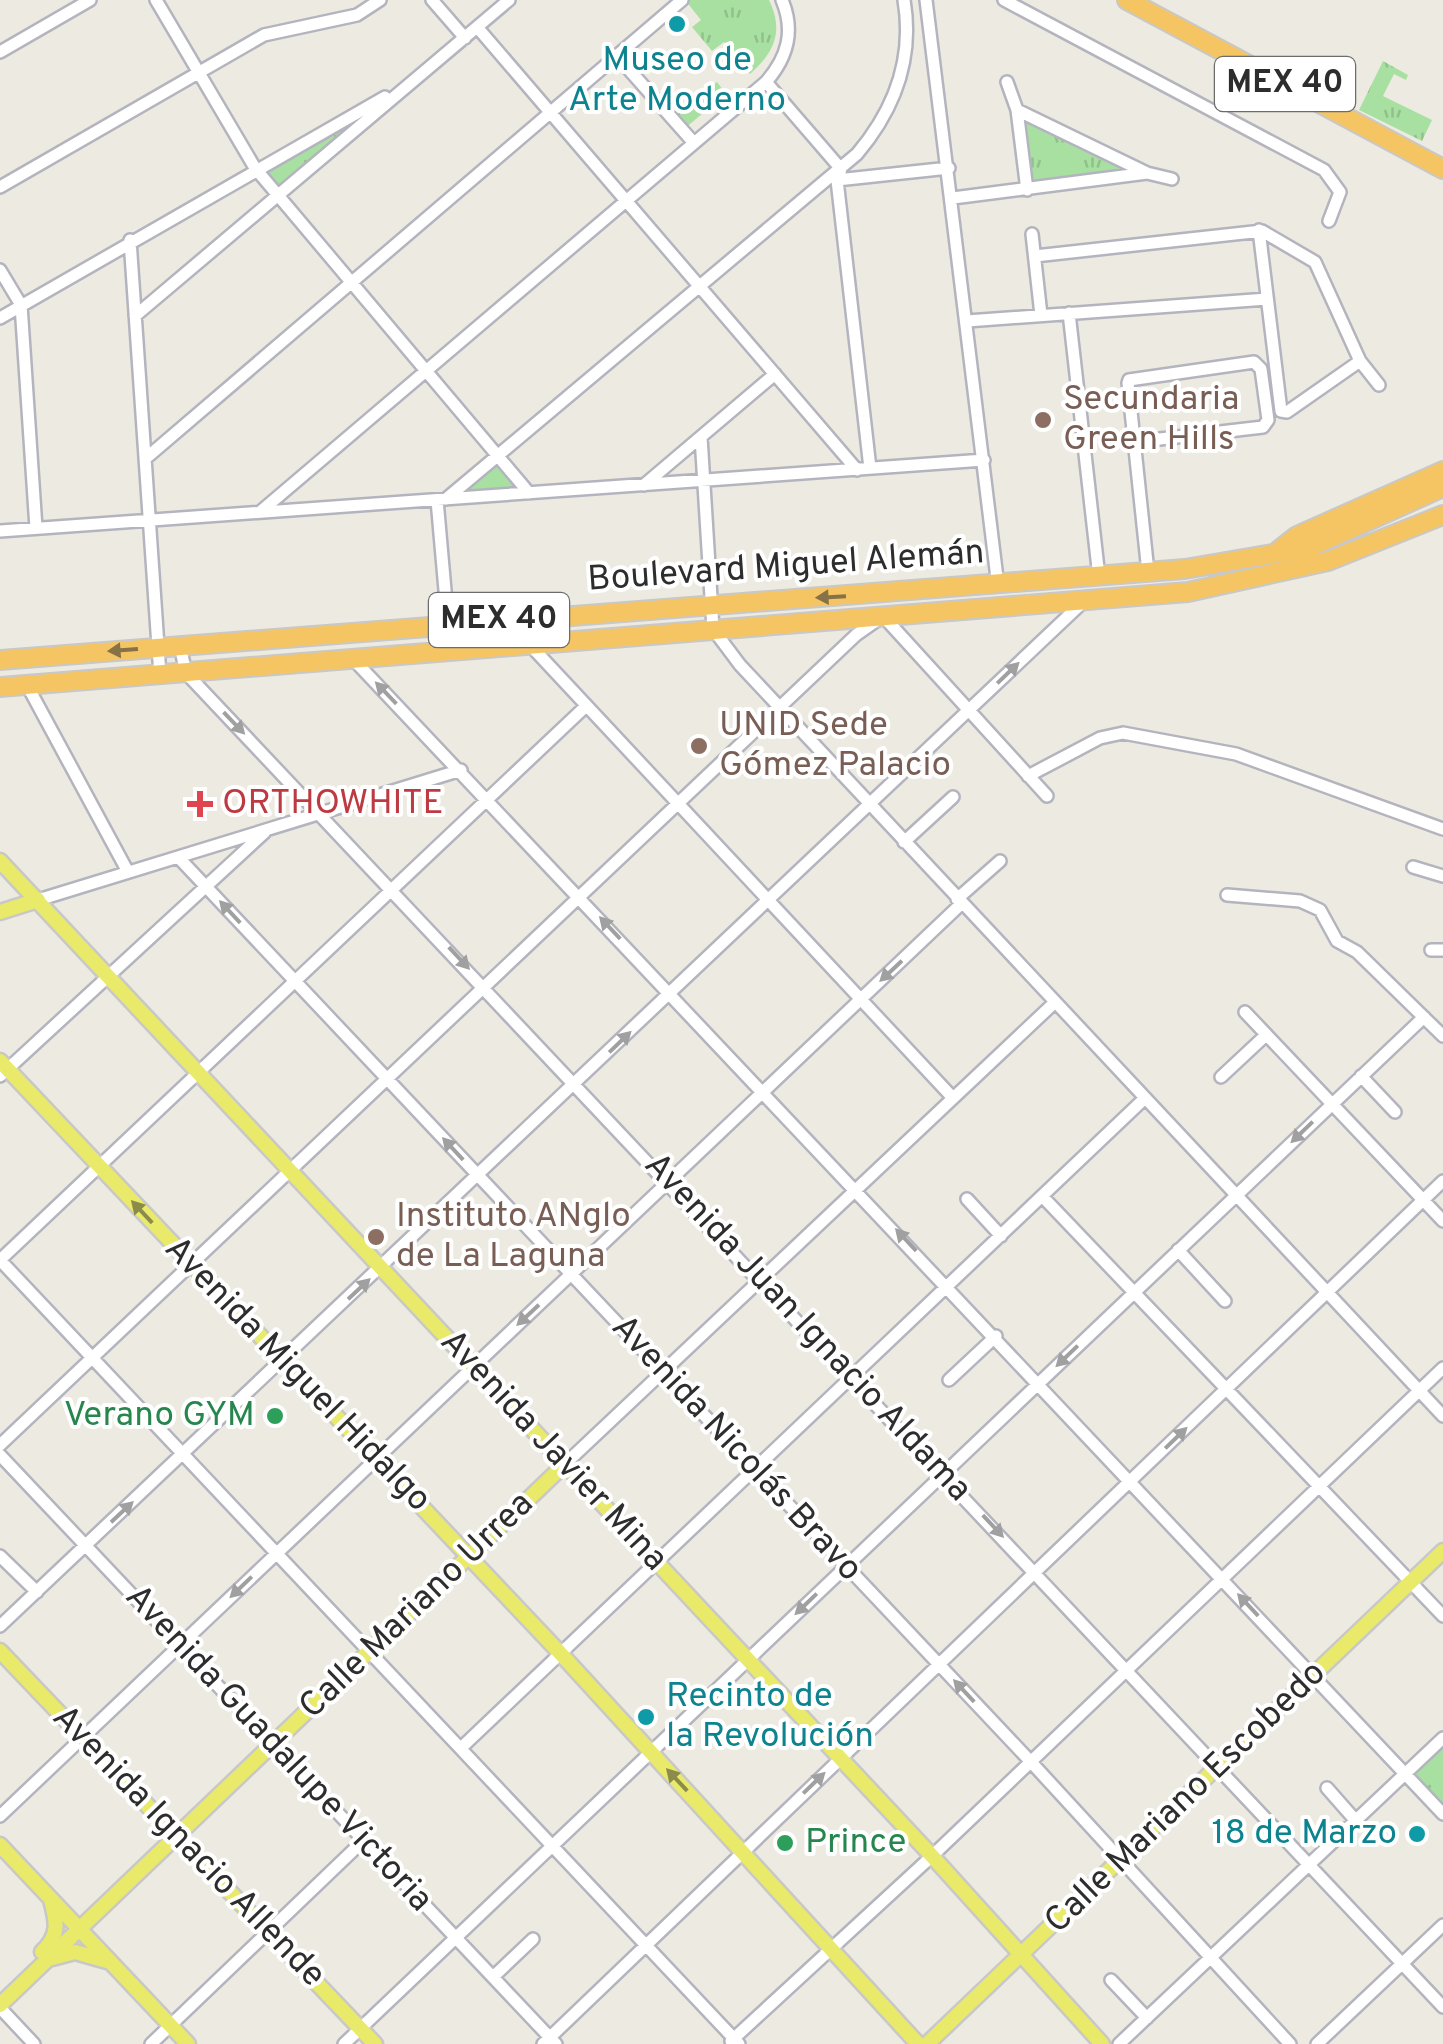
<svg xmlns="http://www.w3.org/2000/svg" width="1443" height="2044" font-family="Overpass,sans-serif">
  <defs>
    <pattern id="grass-tufts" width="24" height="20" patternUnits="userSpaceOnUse" patternTransform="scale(2.5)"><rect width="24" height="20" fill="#a8e0a1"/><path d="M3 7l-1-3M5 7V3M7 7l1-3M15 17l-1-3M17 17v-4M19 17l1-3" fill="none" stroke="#91c08b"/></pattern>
  </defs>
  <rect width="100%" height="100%" fill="#edebe1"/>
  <!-- grass -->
  <path fill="url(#grass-tufts)" d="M685 0H769C784 31 775 52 750 74L724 42 712 51 692 27 701 20Z
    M1383 61 1408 75 1406 80 1394 74 1383 96 1432 120 1422 141 1359 110Z
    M717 82 726 94 684 129 674 117Z
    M1019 116 1134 170 1026 185Z
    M344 126 347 133 284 188 277 187 264 173Z
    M500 454 529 491 450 496Z
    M1443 1738V1814L1405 1774Z"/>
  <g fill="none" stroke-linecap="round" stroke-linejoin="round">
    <defs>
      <path id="minor" d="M156 0 255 168 529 493
        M432 0 465 38
        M926 0 998 586
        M1004 0 1324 170 1340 192 1329 221
        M477 27 857 470
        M0 52 90 0
        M617 56 694 143
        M766 82 841 169 837 180 870 468
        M1007 82 1017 110 1027 190
        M1017 110 1147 173 1172 179
        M837 180 949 168
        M0 187 264 35 357 15 380 0
        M953 198 1147 173
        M1259 230 1281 411 1287 412 1360 361
        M1032 234 1041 315
        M130 240 160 675
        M1035 256 1262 231 1315 262 1360 361 1379 385
        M0 270 21 305 36 528
        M1069 313 1099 577
        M135 316 509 0
        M0 318 385 97
        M967 321 1267 299
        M701 437 713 629 740 665 1443 1416
        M1134 442 1263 427 1268 420 1261 369 1254 362 1129 380 1128 383 1148 572
        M145 459 682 0
        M644 485 775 374
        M446 499 857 154C895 109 914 59 904 0
        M437 500 448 624
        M260 512 766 82C788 57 795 31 782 0
        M0 531 984 460
        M530 645 953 1098
        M180 646 186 673 1443 2007
        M353 659 1443 1814
        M27 685 128 872
        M585 707 0 1260 739 2044
        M1028 776 1100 738 1123 733 1236 754 1443 829
        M904 842 953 797
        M178 857 1031 1762 1290 2044
        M1413 867 1443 876
        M1227 895 1300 901 1320 910 1337 941 1357 952 1443 1036
        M957 899 1000 861
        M38 900 461 770
        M1431 950H1443
        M1245 1012 1443 1221
        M0 1076 265 832
        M1361 1076 1395 1112
        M1221 1077 1266 1035
        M1042 1196 1443 1616
        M967 1199 1001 1236
        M1178 1250 1225 1301
        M949 1380 996 1336
        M0 1445 856 635 883 616 1047 796
        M0 1455 556 2044
        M565 1464 1053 1004
        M0 1556 37 1592
        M0 1626 1083 602
        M462 1747 1144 1099
        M1327 1788 1356 1821
        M0 1816 961 904
        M493 1977 533 1939
        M1111 1980 1147 2018
        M4 2012 34 2044
        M731 2041 932 1856 1443 1368
        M151 2044 364 1840
        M344 2044 1424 1017
        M543 2044 1443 1181
        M1119 2044 1443 1738
        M1317 2044 1443 1925"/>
      <path id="major" d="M0 861 932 1856 1102 2044
        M0 912 38 900
        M0 1061 561 1654 918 2044
        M0 1651 375 2044
        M0 1845 188 2044
        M42 1952C60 1935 57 1922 51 1900
        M52 1958 75 1952 107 1961
        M0 2005 565 1464
        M927 2044 1443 1551"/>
      <path id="highway" d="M1127 0 1443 169
        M1278 551 1297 536 1443 471
        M0 660 1185 569 1308 548 1443 487
        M0 687 1188 592 1328 561 1443 515"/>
    </defs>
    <!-- minor casing -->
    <use href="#minor" stroke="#b4b4bf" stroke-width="16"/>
    <!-- major casing -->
    <use href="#major" stroke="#c8c8c8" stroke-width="19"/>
    <!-- highway casing -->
    <use href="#highway" stroke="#c8c8c8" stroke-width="22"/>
    <!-- minor -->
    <use href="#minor" stroke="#fff" stroke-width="11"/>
    <!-- major -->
    <use href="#major" stroke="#e9e96a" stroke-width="14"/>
    <!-- highway -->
    <use href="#highway" stroke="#f5c564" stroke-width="18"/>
  </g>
  <!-- one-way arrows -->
  <defs><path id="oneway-solid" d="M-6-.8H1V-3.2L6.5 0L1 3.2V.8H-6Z" transform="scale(2.5)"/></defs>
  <g fill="#877146">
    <use href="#oneway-solid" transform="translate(831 597) rotate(177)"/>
    <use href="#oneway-solid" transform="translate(123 650) rotate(176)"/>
  </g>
  <g fill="#a0a0a0">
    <use href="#oneway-solid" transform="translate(1008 673) rotate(-44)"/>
    <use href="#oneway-solid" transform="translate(386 693) rotate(-134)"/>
    <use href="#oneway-solid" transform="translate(234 723) rotate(46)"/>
    <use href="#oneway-solid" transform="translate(230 912) rotate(-133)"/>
    <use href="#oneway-solid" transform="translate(610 928) rotate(-133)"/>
    <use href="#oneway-solid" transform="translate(459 958) rotate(47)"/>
    <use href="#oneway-solid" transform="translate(891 971) rotate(137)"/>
    <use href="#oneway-solid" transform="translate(620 1042) rotate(-44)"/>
    <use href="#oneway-solid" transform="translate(1302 1132) rotate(136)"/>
    <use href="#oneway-solid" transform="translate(453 1149) rotate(-133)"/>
    <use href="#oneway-solid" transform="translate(906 1240) rotate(-133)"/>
    <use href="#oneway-solid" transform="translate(359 1289) rotate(-43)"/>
    <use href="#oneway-solid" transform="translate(528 1315) rotate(137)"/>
    <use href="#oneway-solid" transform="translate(1067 1356) rotate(136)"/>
    <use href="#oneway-solid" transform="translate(1176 1438) rotate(-44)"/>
    <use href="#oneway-solid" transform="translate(122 1512) rotate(-43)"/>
    <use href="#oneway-solid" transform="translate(993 1526) rotate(47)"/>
    <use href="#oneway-solid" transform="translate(241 1587) rotate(136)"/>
    <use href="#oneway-solid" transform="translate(806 1604) rotate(136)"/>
    <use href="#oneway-solid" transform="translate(1248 1605) rotate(-133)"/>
    <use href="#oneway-solid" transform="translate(964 1691) rotate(-133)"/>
    <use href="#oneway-solid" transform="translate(814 1783) rotate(-44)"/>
  </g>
  <g fill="#8b8b4c">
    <use href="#oneway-solid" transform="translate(142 1212) rotate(-133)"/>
    <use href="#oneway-solid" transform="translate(677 1780) rotate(-133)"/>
  </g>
  <!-- markers -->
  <g fill="#0f9aa8" stroke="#fff" stroke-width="4">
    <circle cx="677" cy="24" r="10"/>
    <circle cx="646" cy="1717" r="10"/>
    <circle cx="1417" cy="1834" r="10"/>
  </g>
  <g fill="#8d6e63" stroke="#fff" stroke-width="4">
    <circle cx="1043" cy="420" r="10"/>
    <circle cx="699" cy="746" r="10"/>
    <circle cx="376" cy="1237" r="10"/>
  </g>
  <path fill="#e0444e" stroke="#fff" stroke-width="4" d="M195 789h10v10h10v10h-10v10h-10v-10h-10v-10h10z"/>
  <g fill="#2e9e5b" stroke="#fff" stroke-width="4">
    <circle cx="275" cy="1416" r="10"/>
    <circle cx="785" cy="1843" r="10"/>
  </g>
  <g text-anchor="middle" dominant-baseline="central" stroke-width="8" stroke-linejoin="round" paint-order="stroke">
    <!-- shield labels -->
    <g fill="#fff" stroke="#6c6c6c" stroke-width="2.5">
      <rect x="1215" y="57" width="140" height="54" rx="8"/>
      <rect x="429" y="593" width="140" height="54" rx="8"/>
    </g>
    <g font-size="32" font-weight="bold" fill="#2d2d2d">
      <text x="1285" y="84">MEX 40</text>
      <text x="499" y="620">MEX 40</text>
    </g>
    <!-- culture labels -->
    <g font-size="35" fill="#0d838f" stroke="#fff">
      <text x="677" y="61">Museo de<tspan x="677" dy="40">Arte Moderno</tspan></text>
      <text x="666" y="1697" text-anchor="start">Recinto de<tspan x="666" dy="40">la Revolución</tspan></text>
      <text x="1397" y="1834" text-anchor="end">18 de Marzo</text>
    </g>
    <!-- education labels -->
    <g font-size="35" fill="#785e54" stroke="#fff" text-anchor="start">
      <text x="1063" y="400">Secundaria<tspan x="1063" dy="40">Green Hills</tspan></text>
      <text x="719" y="726">UNID Sede<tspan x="719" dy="40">Gómez Palacio</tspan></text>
      <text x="396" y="1217">Instituto ANglo<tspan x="396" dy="40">de La Laguna</tspan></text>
    </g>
    <!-- street labels -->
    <g font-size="35" fill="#2d2d2d" stroke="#fff">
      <text transform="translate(786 567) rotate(-4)">Boulevard Miguel Alemán</text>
      <text transform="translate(807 1328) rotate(47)">Avenida Juan Ignacio Aldama</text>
      <text transform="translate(297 1375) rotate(46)">Avenida Miguel Hidalgo</text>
      <text transform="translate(736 1449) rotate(47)">Avenida Nicolás Bravo</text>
      <text transform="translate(553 1451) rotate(47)">Avenida Javier Mina</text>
      <text transform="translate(417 1606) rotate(-44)">Calle Mariano Urrea</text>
      <text transform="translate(278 1749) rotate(47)">Avenida Guadalupe Victoria</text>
      <text transform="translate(1186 1798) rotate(-44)">Calle Mariano Escobedo</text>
      <text transform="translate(188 1847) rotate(46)">Avenida Ignacio Allende</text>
    </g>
    <!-- health labels -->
    <g font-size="35" fill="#be3a42" stroke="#fff" text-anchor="start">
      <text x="222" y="804">ORTHOWHITE</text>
    </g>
    <!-- leisure labels -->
    <g font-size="35" fill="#27864d" stroke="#fff" text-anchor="end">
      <text x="255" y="1416">Verano GYM</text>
      <text x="805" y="1843" text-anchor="start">Prince</text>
    </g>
  </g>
</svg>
